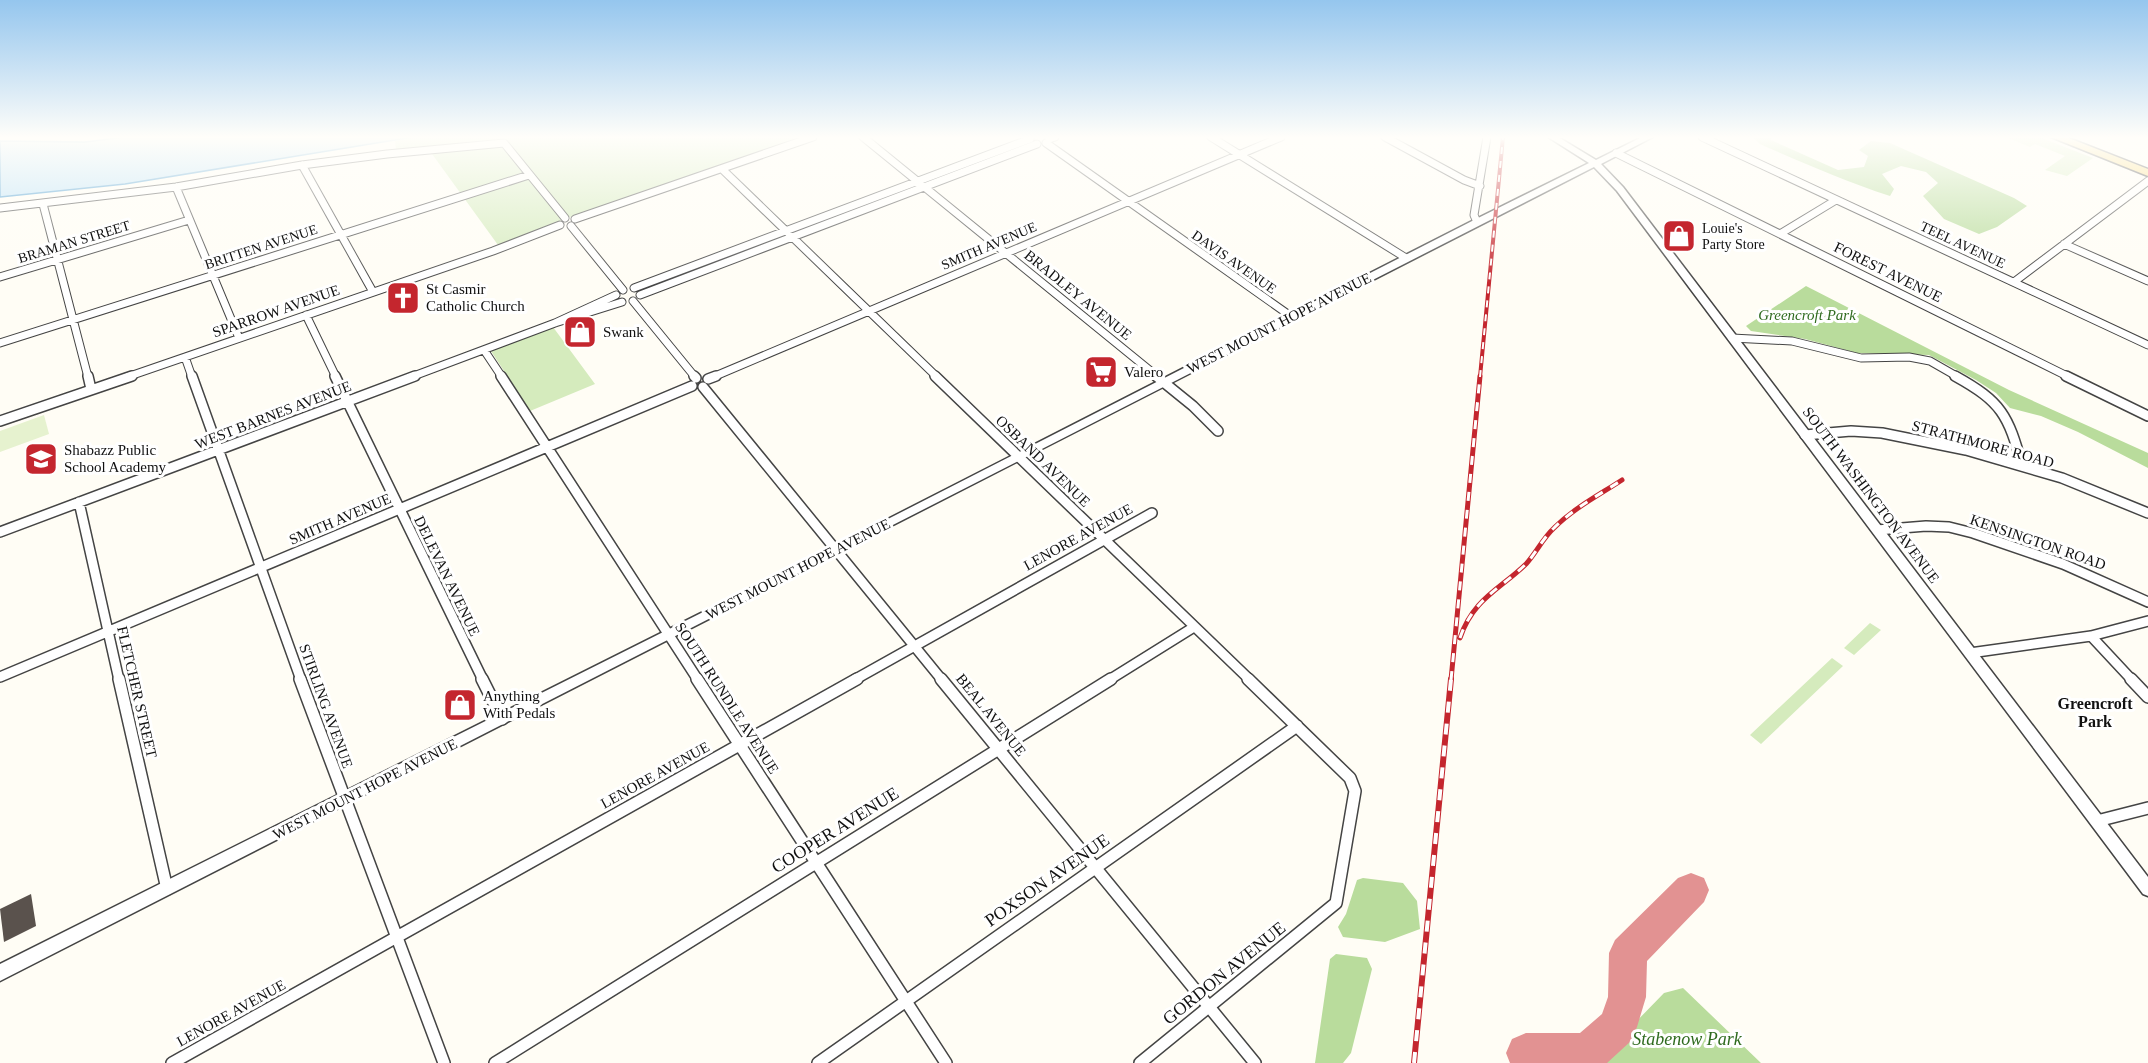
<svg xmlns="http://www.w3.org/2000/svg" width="2148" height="1063" font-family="Georgia,serif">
  <rect width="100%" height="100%" fill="#fffdf5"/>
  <!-- green -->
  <path fill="#d5ebbd" d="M418 137H803L570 217 498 245 427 147 396 150 395 141Z
    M2006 137H2039L2093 158 2067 176 2045 170 2065 156 2035 144 2030 147Z
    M553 327 595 384 530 411 491 351Z
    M1870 623 1881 630 1854 655 1844 648Z
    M1832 658 1843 666 1761 744 1750 735Z"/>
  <!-- forest -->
  <path fill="#b9dc9c" d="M1753 137H1771V140L1838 170 1864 167 1868 156 1859 150 1871 141 1890 143 2014 198 2027 206 1997 227 1979 234 1944 219 1923 196 1938 183 1926 172 1901 166 1882 174 1894 189 1890 196C1845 181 1803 163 1760 144Z
    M1806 286 2009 390 2148 453V468L2078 432 2041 416 2010 408 1996 393 1976 380 1929 355 1857 353 1805 339 1751 331 1746 326Z
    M1363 878 1403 883 1417 901 1420 929 1385 942 1343 937 1338 927 1346 914 1357 880Z
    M1336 954 1367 958 1372 969 1351 1053 1343 1063H1315L1330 959Z
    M1683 988 1761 1063H1596L1664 993Z"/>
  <!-- pitch -->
  <path fill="#e6f2cf" d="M44 415 49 434 0 452V431Z"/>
  <!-- water -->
  <path fill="#b9e0f7" stroke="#3f96cf" stroke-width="1.5" d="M125 137H413L125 184 0 197V141L85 142Z"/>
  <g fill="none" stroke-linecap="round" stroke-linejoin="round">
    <!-- taxiway -->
    <path fill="#e29292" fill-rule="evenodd" d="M1691 873 1704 878 1709 890 1704 902 1647 961 1646 997 1637 1027 1631 1041 1607 1063H1510L1506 1053 1512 1039 1526 1033H1580L1602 1014 1608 997 1609 953 1615 940 1678 878Z"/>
  </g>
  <!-- building -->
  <path fill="#5a524d" d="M31 894 36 926 4 942 0 909Z"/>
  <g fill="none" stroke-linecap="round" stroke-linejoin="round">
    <defs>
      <path id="minor-far2" d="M863 137 1158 377
        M1211 137 1406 258
        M1385 137 1464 180 1480 186
        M1702 137 2148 345
        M1049 139 1055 137
        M1046 143 1292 317
        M1616 153 2069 377
        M302 165 373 292
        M722 169 937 377
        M176 187 239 338
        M43 204 88 377
        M0 208 176 187 302 165 387 154 504 143 565 218
        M575 219 813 137
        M1477 222 1474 215 1487 137
        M571 226 623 290
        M1780 234 1836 200
        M2064 244 2148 281
        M0 277 189 220
        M2014 282 2148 181
        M634 288 1030 139
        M616 295 555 323 622 302
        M640 295 1037 144
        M633 301 695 377
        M306 315 336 377
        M1732 338 1792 341 1861 358 1909 357 1930 361 1958 377
        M0 343 529 175
        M484 350 502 377
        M185 357 192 377
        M127 377 493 251 560 225
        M411 377 555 323
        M713 377 1281 137"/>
      <path id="minor-far1" d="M88 376 91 389
        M192 376 301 680
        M335 376 483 680
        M501 376 698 680
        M694 376 696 378
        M935 376 1250 680
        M1156 376 1193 406 1218 431
        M1955 376C2002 402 2008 415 2022 465
        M2066 376 2148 416
        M708 379 716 376
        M703 387 942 680
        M0 421 132 376
        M1805 435 1851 431 1882 433 1966 450 2062 478 2148 513
        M79 502 119 680
        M1877 530 1926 526 1949 527 1973 533 2063 564 2148 602
        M0 532 415 376
        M2091 636 2132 680
        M1970 653 2091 636 2148 621
        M0 677 692 386
        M854 680 1152 513
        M1109 680 1194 627"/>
      <path id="minor" d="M119 679 167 889
        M300 679 444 1063
        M482 679 502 719
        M697 679 946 1063
        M941 679 1255 1063
        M2131 679 2148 697
        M2097 821 2148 808
        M172 1063 857 679
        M495 1063 1111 679
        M818 1063 1297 726
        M1140 1063 1336 903 1355 791 1350 778 1248 679"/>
      <path id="tertiary" d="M1548 137H1558L1596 160 1642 137H1653L1601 164 1623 187 2148 877V896L2143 894 1617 191 1594 167 0 981V964L833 547 1474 220 1589 163Z"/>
      <path id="primary" d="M2051 137H2066L2148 169V176Z"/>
    </defs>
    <!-- minor-far2 casing -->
    <use href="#minor-far2" stroke="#444" stroke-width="9"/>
    <!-- minor-far1 casing -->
    <use href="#minor-far1" stroke="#444" stroke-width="12"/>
    <!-- minor casing -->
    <use href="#minor" stroke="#444" stroke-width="14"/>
    <!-- tertiary casing -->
    <use href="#tertiary" stroke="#444" stroke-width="3"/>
    <!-- primary casing -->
    <use href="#primary" stroke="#222" stroke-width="3"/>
    <!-- minor-far2 -->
    <use href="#minor-far2" stroke="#fff" stroke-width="7"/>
    <!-- minor-far1 -->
    <use href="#minor-far1" stroke="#fff" stroke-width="9"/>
    <!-- minor -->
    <use href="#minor" stroke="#fff" stroke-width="11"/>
    <!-- tertiary -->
    <use href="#tertiary" fill="#fff" fill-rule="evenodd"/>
    <!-- primary -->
    <use href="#primary" fill="#f9d66b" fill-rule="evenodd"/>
    <defs>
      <path id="rail-far2" d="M1480 377 1503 137"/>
      <path id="rail-far1" d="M1460 638C1473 599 1499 590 1526 564 1536 553 1543 538 1554 528 1574 508 1599 495 1622 480
        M1451 680 1480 376"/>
      <path id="rail" d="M1414 1063 1451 679"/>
    </defs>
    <!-- rail-far2 casing -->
    <use href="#rail-far2" stroke="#c4262e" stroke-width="4"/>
    <!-- rail-far1 casing -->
    <use href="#rail-far1" stroke="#c4262e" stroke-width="5"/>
    <!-- rail casing -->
    <use href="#rail" stroke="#c4262e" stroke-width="6"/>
    <!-- rail-far2 -->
    <use href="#rail-far2" stroke="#fff" stroke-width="2" stroke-dasharray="7" stroke-linecap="butt"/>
    <!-- rail-far1 -->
    <use href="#rail-far1" stroke="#fff" stroke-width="3" stroke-dasharray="9" stroke-linecap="butt"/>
    <!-- rail -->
    <use href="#rail" stroke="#fff" stroke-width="4" stroke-dasharray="11" stroke-linecap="butt"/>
  </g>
  <!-- sky -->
  <linearGradient id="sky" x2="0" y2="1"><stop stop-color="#95c6ee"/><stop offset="0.48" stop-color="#fffefa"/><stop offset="1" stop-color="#fffefa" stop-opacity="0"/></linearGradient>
  <rect width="2148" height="286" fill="url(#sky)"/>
  <!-- icons -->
  <defs>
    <symbol id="shop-square" viewBox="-11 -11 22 22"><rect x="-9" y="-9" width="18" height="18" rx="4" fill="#c4262e" stroke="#fff"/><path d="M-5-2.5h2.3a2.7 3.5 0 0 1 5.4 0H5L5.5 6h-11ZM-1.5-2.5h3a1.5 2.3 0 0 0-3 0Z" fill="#fff"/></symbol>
    <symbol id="church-square" viewBox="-11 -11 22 22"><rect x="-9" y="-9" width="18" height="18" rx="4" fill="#c4262e" stroke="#fff"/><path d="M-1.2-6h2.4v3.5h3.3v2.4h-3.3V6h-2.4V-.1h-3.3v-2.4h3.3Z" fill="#fff"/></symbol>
    <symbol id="supermarket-square" viewBox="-11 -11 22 22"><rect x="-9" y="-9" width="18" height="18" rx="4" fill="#c4262e" stroke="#fff"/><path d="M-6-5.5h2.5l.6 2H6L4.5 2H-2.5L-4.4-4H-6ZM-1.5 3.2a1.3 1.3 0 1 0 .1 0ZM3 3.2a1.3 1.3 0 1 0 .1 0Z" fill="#fff"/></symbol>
    <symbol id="school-square" viewBox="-11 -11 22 22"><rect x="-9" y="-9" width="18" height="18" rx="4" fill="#c4262e" stroke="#fff"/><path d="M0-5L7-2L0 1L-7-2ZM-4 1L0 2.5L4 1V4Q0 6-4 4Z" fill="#fff"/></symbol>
  </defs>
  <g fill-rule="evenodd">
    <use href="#shop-square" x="1660" y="217" width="38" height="38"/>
    <use href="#church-square" x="384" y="279" width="38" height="38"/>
    <use href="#shop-square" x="561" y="313" width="38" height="38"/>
    <use href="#supermarket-square" x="1082" y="353" width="38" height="38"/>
    <use href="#school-square" x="22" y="440" width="38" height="38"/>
    <use href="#shop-square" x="441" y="686" width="38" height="38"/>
  </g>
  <g text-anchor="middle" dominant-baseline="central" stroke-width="6" stroke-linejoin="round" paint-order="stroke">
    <!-- far-poi labels -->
    <g font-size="14" fill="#111" stroke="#fff" text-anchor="start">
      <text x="1702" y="228">Louie's<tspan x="1702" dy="16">Party Store</tspan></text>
    </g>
    <!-- far-street labels -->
    <g font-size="14" fill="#111" stroke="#fff">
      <text transform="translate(74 242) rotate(-17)">BRAMAN STREET</text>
      <text transform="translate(1963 245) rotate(25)">TEEL AVENUE</text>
      <text transform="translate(989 246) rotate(-23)">SMITH AVENUE</text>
      <text transform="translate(261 247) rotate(-18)">BRITTEN AVENUE</text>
      <text transform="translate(1234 262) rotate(35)">DAVIS AVENUE</text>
    </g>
    <!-- street labels -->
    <g font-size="15" fill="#111" stroke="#fff">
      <text transform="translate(1888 272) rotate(26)">FOREST AVENUE</text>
      <text transform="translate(1078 295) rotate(39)">BRADLEY AVENUE</text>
      <text transform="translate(276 311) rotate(-19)">SPARROW AVENUE</text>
      <text transform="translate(1279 323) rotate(-27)">WEST MOUNT HOPE AVENUE</text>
      <text transform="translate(273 415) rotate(-21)">WEST BARNES AVENUE</text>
      <text transform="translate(1983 444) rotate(15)">STRATHMORE ROAD</text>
      <text transform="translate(1043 461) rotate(44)">OSBAND AVENUE</text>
      <text transform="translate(1871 495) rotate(53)">SOUTH WASHINGTON AVENUE</text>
      <text transform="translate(340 519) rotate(-23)">SMITH AVENUE</text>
      <text transform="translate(1078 537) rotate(-29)">LENORE AVENUE</text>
      <text transform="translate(2038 542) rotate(19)">KENSINGTON ROAD</text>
      <text transform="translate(798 569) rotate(-27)">WEST MOUNT HOPE AVENUE</text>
      <text transform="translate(447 576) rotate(64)">DELEVAN AVENUE</text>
      <text transform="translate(137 692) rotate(77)">FLETCHER STREET</text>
      <text transform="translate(727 698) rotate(57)">SOUTH RUNDLE AVENUE</text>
      <text transform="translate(326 706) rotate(70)">STIRLING AVENUE</text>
      <text transform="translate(991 715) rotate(51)">BEAL AVENUE</text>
      <text transform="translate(655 775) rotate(-29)">LENORE AVENUE</text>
      <text transform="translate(365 789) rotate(-27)">WEST MOUNT HOPE AVENUE</text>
      <text transform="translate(231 1013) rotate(-29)">LENORE AVENUE</text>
    </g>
    <!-- poi labels -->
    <g font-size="15" fill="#111" stroke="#fff" text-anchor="start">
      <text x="426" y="289">St Casmir<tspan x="426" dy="17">Catholic Church</tspan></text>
      <text x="603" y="332">Swank</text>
      <text x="1124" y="372">Valero</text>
      <text x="64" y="450">Shabazz Public<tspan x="64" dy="17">School Academy</tspan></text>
      <text x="483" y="696">Anything<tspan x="483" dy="17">With Pedals</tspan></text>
    </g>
    <!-- park labels -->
    <g font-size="15" font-style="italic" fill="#2f6b1f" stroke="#fff">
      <text x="1807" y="315">Greencroft Park</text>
    </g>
    <!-- neighbourhood labels -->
    <g font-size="16" font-weight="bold" fill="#111" stroke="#fff">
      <text x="2095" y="703">Greencroft<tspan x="2095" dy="18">Park</tspan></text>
    </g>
    <!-- near-street labels -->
    <g font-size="18" fill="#111" stroke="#fff">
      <text transform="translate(835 830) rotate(-32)">COOPER AVENUE</text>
      <text transform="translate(1047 880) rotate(-35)">POXSON AVENUE</text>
      <text transform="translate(1224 973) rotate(-39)">GORDON AVENUE</text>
    </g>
    <!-- near-park labels -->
    <g font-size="18" font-style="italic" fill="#2f6b1f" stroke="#fff">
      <text x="1687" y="1039">Stabenow Park</text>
    </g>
  </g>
</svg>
